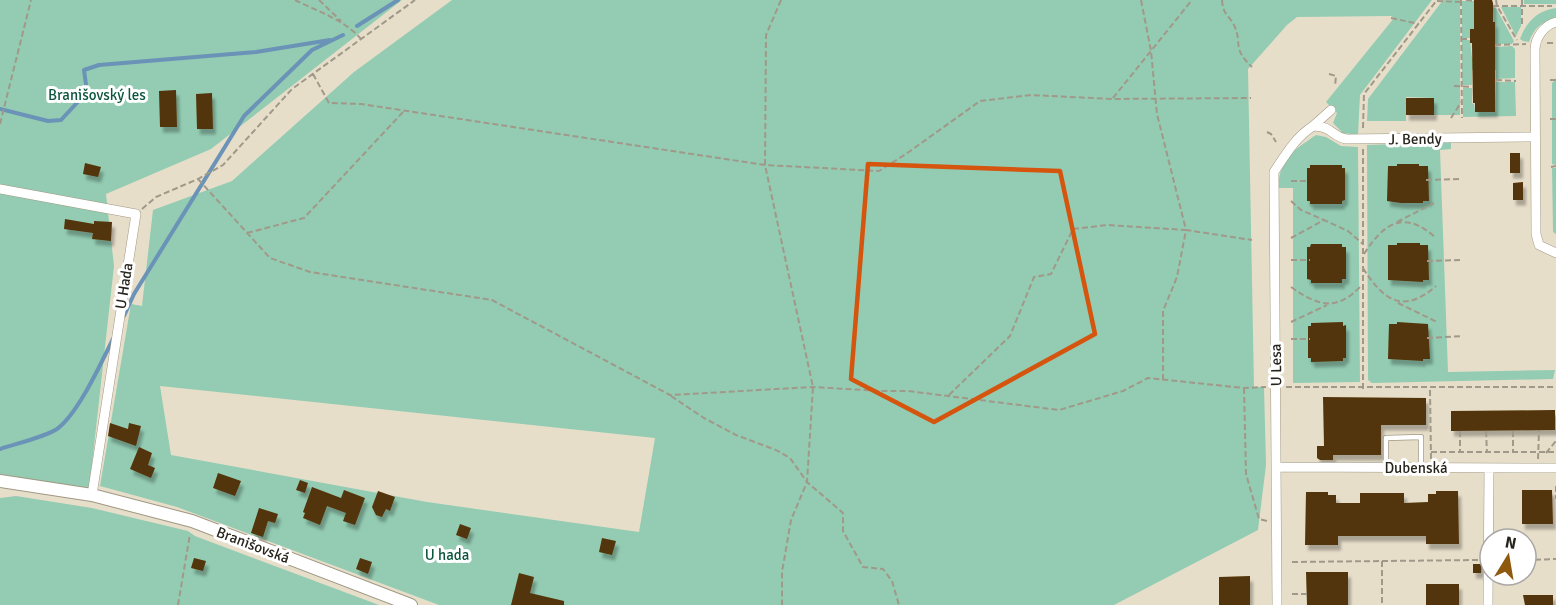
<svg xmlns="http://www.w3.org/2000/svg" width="1556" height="605" font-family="Signika,sans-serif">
  <defs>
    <filter id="shadow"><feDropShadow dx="3" dy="5.5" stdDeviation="1.5" flood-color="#0004"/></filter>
  </defs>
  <rect width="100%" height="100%" fill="#e7deca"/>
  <!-- green -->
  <path fill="#93ccb2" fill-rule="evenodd" d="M0 0H402L211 149 106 194 114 266 89 491 0 474Z
    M452 0H1432L1360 95 1358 135 1343 133 1333 123 1337 113 1326 102 1394 18 1391 16 1297 17 1287 25 1248 69 1254 387H1264L1266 465 1258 530 1114 605H439L177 507 100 486 131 304 142 306 153 210 232 181 354 72ZM160 386 655 438 639 532 427 502 171 455Z
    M1443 0H1460V115H1434L1433 98 1406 97V121H1367L1368 99Z
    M1524 0H1556V4H1524Z
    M1462 1H1474V29H1470V38H1462Z
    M1493 7 1496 8 1514 41 1512 44H1495Z
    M1501 7H1521V26L1516 36Z
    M1556 8V18C1542 21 1534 28 1529 42L1523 41 1520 39C1526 22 1538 10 1556 8Z
    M1462 40H1470L1472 58H1475L1474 70H1472V85H1462Z
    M1512 46 1515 49V78L1496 79V70H1493L1495 47Z
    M1554 81H1556V118H1552V83Z
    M1496 82H1515L1516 116 1463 117V88H1472V103L1474 104 1475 112H1495Z
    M1552 120H1556V165L1552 164Z
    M1316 135 1326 137 1341 146 1358 147 1360 382 1293 383V188H1277C1283 155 1289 154 1316 135Z
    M1451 142V149L1440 150 1448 372 1555 370 1553 379 1372 383 1368 380 1367 145Z
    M1552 168H1556V234L1553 232Z
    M16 496 92 508 188 531 195 536 379 605H0V498Z"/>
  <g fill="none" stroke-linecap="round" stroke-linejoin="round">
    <!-- stream -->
    <path stroke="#6a93b7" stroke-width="4" d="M357 26 398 0
      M0 109 48 121 61 120 87 92 84 70 99 65 256 52 330 40
      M124 316 134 294 244 116 312 50 343 35
      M0 449C15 444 45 437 57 429 78 414 101 363 113 339"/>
  </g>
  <!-- building -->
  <path fill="#533409" filter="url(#shadow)" d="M1474 0H1492L1493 3V22H1495V112H1475V103H1473L1472 43H1470V29H1474Z
    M176 90 177 127H160L159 91Z
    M212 93 213 129H197L196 94Z
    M1406 98H1434V115H1406Z
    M1510 153H1520V173H1510Z
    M85 163 101 167 98 177 83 174Z
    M1397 164H1419V166H1428L1429 201H1423V203H1401L1387 201 1388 166H1397Z
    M1310 165H1342V168H1345V200L1342 201V204H1310V201H1307V168H1310Z
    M1523 182V200H1513V183Z
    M65 219 94 224V221L112 222 111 241 92 239 93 233 64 229Z
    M1397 243H1420V245H1428L1429 280H1423V282L1388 280V245H1397Z
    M1311 244H1342V247H1346V279H1342V283H1311V280L1307 279V247H1310Z
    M1343 322V326L1346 325V358H1343V361L1311 362V358H1308V326H1311V323Z
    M1397 322 1428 324 1430 359H1423V361L1388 359 1389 324H1397Z
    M1323 397 1426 398V425H1381V455H1333V460H1320L1317 458V446H1324Z
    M1555 410V430L1451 431V411Z
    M110 423 128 429 129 423 141 426 136 446 108 436Z
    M139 447 152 453 148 465 155 468 151 478 130 469Z
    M218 473 241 481 235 496 213 488Z
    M300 480 308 483 305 493 296 490Z
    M312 487 341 498 344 490 365 498 355 525 343 521 346 513 327 506 320 525 303 518 305 513 303 512Z
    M1522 490H1552L1553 524H1522Z
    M378 491 395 497 390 511 386 509 382 517 376 515 372 507Z
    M1436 491H1458L1459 544H1426V536H1338V545H1305L1306 492H1328V495H1336V503H1360V493H1404V503L1428 502V494H1436Z
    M259 508 278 514 275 523 268 521 263 537 251 533Z
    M460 524 471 528 467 539 456 535Z
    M602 538 616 541 612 555 599 552Z
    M194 558 206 561 203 571 191 568Z
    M360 558 372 562 368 574 356 569Z
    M1473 564H1482L1481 573H1473Z
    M1306 572H1348V605H1307Z
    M519 573 534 577 530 593 564 601V605H511Z
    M1250 576V605H1219V577Z
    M1426 584H1459V605H1426Z
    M1523 595H1553V605H1525Z"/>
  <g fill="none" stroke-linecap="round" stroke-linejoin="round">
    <defs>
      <path id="service" d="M1386 468V438L1421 437V468"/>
      <path id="minor" d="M1556 22C1544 25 1535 38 1535 50L1536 234 1539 245 1556 253
        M1313 126 1331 110
        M0 189 136 214 92 495
        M1276 467 1556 468
        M1277 605 1274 172C1286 154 1295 138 1313 126 1332 126 1331 136 1346 139L1535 137
        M1488 605 1489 468"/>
      <path id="tertiary" d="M0 481 92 495 192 521 411 605"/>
    </defs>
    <!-- service casing -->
    <use href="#service" stroke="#a09884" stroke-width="6"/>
    <!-- minor casing -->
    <use href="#minor" stroke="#a09884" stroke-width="10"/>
    <!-- tertiary casing -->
    <use href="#tertiary" stroke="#a09884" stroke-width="14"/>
    <!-- path -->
    <path stroke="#a0998a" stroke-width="2" stroke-dasharray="6 3" stroke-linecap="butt" d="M295 0C317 11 345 20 361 39
      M319 0 341 21
      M781 0 766 35 765 165 813 387 807 482 791 520 782 572V605
      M1222 0C1223 15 1228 14 1234 25 1243 44 1231 47 1252 67
      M1461 0 1462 118
      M1466 0 1474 1
      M1496 0 1497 6 1517 40
      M1522 0V27
      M1437 1 1461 2
      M1493 6H1552
      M1391 18 1419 24
      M1461 39H1470
      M1547 43H1556
      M1495 45 1526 44
      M313 74 329 103 361 104 765 165 879 171 906 154 980 101 1031 95 1112 99 1251 98
      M1329 74 1336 76 1335 86
      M1496 80 1516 81
      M1550 80H1556
      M1454 86 1472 87
      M1113 98 1192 0
      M1451 118 1462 101
      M1550 119H1556
      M0 124 31 0
      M1363 128 1364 94 1437 0
      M1267 132 1271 134 1276 142
      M1551 167 1556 166
      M198 179 270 258 310 272 492 300 670 395 813 387 880 391H908L1059 410 1123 391 1148 378 1244 388 1266 387
      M1426 180 1461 179
      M1291 181H1309
      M1291 201 1301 210 1324 220
      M142 209 156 197 198 179 223 165 292 89 415 0
      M1397 222 1434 203
      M247 233 304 218 403 112
      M1291 238 1324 220 1348 231 1363 244
      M1364 254C1384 223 1404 209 1436 238
      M1291 260H1310
      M1427 261 1462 260
      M1363 268C1383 300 1403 315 1436 286
      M1291 287C1318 306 1336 312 1361 286
      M1398 303 1437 322
      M1291 322 1327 305
      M1427 338 1463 336
      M1291 339H1310
      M1163 380V311L1177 277 1186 230 1252 240
      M1286 387H1556
      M1244 388 1246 474 1259 519 1267 521
      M1363 389V148
      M1430 390 1431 459
      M949 395 1010 336 1034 277 1051 274 1073 229 1107 225 1186 230 1157 114 1151 51 1141 0
      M671 396 704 418 736 435 776 450 790 458 807 482 843 513V531L863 567 883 569 892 581 899 605
      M1460 431V452
      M1486 431 1487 453
      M1513 431V453
      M1431 452H1556
      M1546 453 1556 441
      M1538 459 1539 431
      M1556 486V499
      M1526 560 1556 559
      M1382 561V605
      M1292 562 1478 560
      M1292 594H1309
      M178 605 190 534"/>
    <!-- service -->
    <use href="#service" stroke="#fff" stroke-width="4.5"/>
    <!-- minor -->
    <use href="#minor" stroke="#fff" stroke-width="9"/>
    <!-- tertiary -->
    <use href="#tertiary" stroke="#fff" stroke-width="12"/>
  </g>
  <!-- marked area -->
  <path fill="none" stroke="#d5540e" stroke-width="4.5" stroke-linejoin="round" d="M868 164 1060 171 1095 334 934 422 851 379Z"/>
  <g text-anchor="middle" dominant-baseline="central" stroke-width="6" stroke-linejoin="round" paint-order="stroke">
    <!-- park labels -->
    <g font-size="15" fill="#0d563d" stroke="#fff">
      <text x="97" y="95">Branišovský les</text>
      <text x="447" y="555">U hada</text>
    </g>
    <!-- street labels -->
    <g font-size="15" fill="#27241c" stroke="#fff">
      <text transform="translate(1415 139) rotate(-1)">J. Bendy</text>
      <text transform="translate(124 286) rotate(-81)">U Hada</text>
      <text transform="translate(1276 365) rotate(-91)">U Lesa</text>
      <text x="1416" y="468">Dubenská</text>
      <text transform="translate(253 545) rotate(21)">Branišovská</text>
    </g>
  </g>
  <!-- north arrow -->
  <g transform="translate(1508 557) rotate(11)"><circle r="28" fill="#ffffff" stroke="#a9a7a4" stroke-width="1.5"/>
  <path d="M0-4.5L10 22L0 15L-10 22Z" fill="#8f590d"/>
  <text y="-9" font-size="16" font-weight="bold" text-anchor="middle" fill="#27241c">N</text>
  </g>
</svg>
